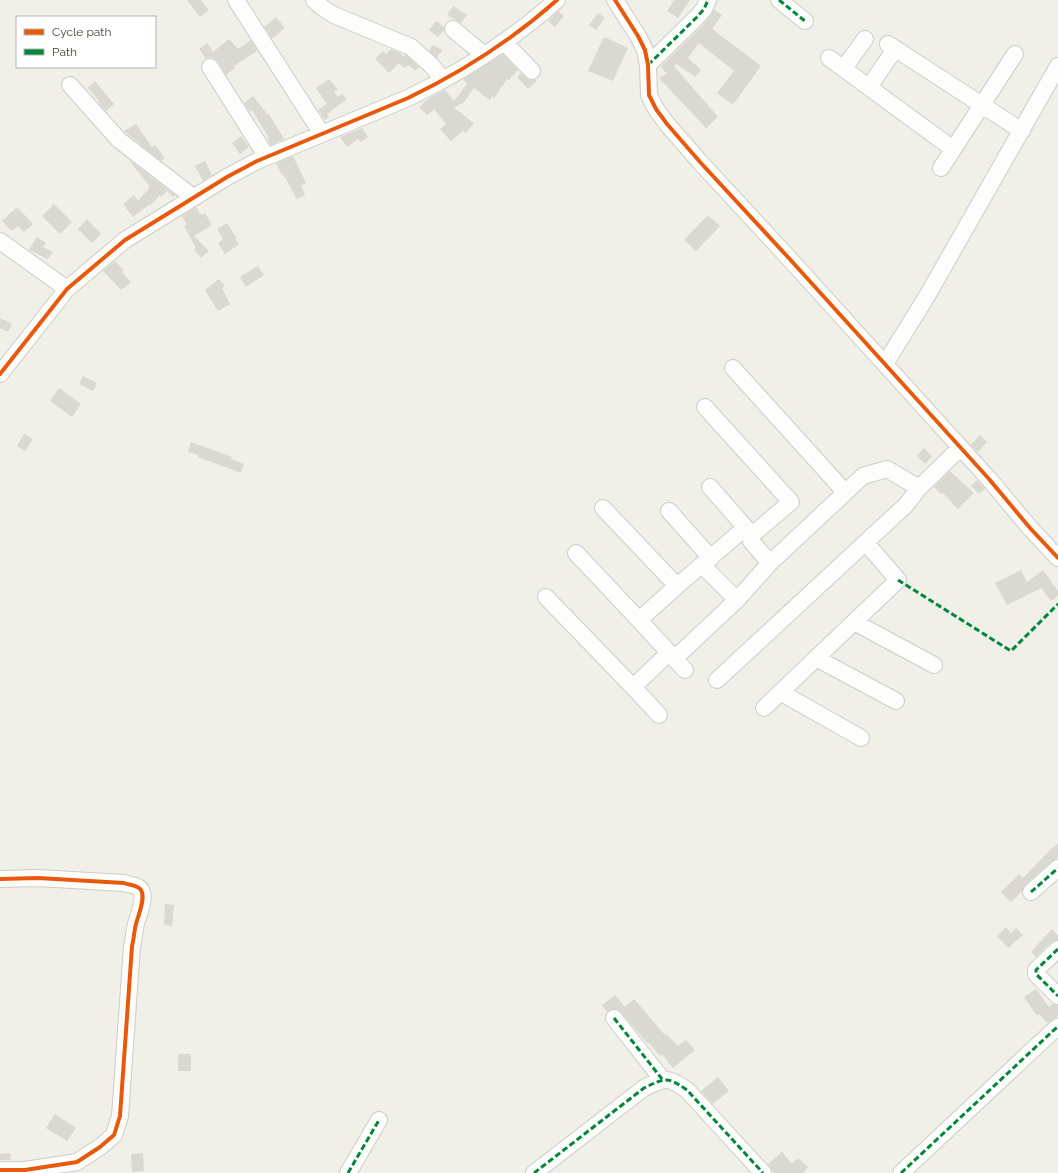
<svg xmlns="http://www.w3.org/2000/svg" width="1058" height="1173" font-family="Raleway,sans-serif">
  <rect width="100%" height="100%" fill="#f0efe8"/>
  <!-- building -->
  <path fill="#d9d8d1" d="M187 0H201L209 10 200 17Z
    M674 0H690L678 18 667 11Z
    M453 6 467 15 461 23 447 15Z
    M714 9 722 15 712 29 761 66 733 105 717 93 734 71 699 43 688 58 701 70 695 77 676 64 674 66 718 117 706 128 659 78 667 74 661 67 664 63 704 24 711 15Z
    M558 11 564 16 555 27 548 21Z
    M598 13 605 18 596 30 589 25Z
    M276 17 285 28 272 39 264 27Z
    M436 21 444 27V30L438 37 429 30Z
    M604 37 628 48 613 81 588 71Z
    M229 39 238 49 251 40 257 51 234 66 235 68 226 75 218 62 214 58 208 57 206 59 199 49 207 43 213 52Z
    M433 45 442 50 437 58 429 51Z
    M391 49 399 52 403 56 406 55 419 67 415 71 408 65 404 68 399 63 389 73 375 59 383 51 386 54Z
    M503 54 518 70 509 80 507 79 494 98 492 96 490 100 474 88 464 102 454 108 474 123 466 133 463 131 451 141 440 129 446 124 434 109 427 115 419 107 428 99 445 90 454 101 467 84 463 79Z
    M521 73 529 80H536L537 81 528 89 517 77Z
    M329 79 338 90 334 92 338 97 342 94 347 99 327 114 329 117 325 120 318 110 327 104 316 88Z
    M95 81 114 104 106 111 98 102 99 101 88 88Z
    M253 96 268 115 269 114 284 139 271 145 267 139 269 138 252 110 250 112 244 103Z
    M136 124 152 147 155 145 165 158 161 161 124 131Z
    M362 128 368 137 361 142 358 139 347 147 340 137Z
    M241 136 249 147 240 154 232 143Z
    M293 156 306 183 301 186 305 195 297 199 283 174 282 175 276 163Z
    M129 160 175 195 173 197 167 191 161 197 160 195 151 205 150 204 133 217 123 204 134 195 138 201 150 187Z
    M205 161 212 175 203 181 195 166Z
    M54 204 72 222 60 234 42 216Z
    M17 207 33 224 24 232 18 226 12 231 2 221Z
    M196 207 201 215 205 213 212 225 194 236 209 251 201 258 194 250 196 248 184 226 187 225 182 216Z
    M708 215 720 226 696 251 684 240Z
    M87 219 101 234 92 243 78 229Z
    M227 223 237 238 235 239 239 244 225 254 218 243 223 239 217 229Z
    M37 237 46 243 43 247 53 252 48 259 29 250Z
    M115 261 124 270 122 272 131 282 121 290 103 271Z
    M258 266 264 275 246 287 240 277Z
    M219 279 225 286 222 288 230 304 218 311 205 290Z
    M0 318 12 324 8 332 0 328Z
    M83 376 97 383 93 391 79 384Z
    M59 388 81 404 72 417 50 401Z
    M24 434 33 439 25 451 17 446Z
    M980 435 987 442 978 452 971 445Z
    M191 442 232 457 231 459 244 464 241 473 198 457 199 455 188 452Z
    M924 448 932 456 925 464 917 456Z
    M950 471 974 493 958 509 943 493 941 494 934 487Z
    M977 480 985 489 979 494 971 486Z
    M1021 570 1027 582 1043 570 1058 591V596L1051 601 1041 588 1007 605 995 583Z
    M1058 844V858L1052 861 1025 885 1022 891 1011 902 1001 892 1019 874 1023 878 1050 850Z
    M165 904 174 905 172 926 164 925Z
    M1006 927 1011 933 1016 928 1023 935 1008 948 997 936Z
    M1052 929 1058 935V940L1051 942 1036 957 1031 952Z
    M1036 989 1049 1007 1053 1004 1058 1005V1017L1047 1023 1039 1014 1037 1016 1024 997Z
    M615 995 625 1007 634 999 665 1035 666 1034 678 1046 686 1040 695 1050 673 1068 662 1054 660 1056 649 1043 648 1044 621 1012 617 1009H613L607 1012 602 1005Z
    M178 1054H191V1071H178Z
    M718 1077 729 1091 713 1104 701 1091Z
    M55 1114 76 1128 67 1141 46 1128Z
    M782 1152 792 1164 798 1158 808 1167 803 1173H774L768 1164Z
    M10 1153 11 1160H0V1154Z
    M143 1153 144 1171 132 1172 131 1154Z"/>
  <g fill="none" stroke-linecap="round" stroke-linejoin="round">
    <defs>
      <path id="minor" d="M236 0 322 134
        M314 0 323 8 334 15 411 47 431 65 443 80
        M615 0 638 36 645 50 648 65 649 95 656 109 667 124 700 162 786 255 989 479 1030 528 1058 558
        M779 0 805 21
        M453 29 484 55
        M504 42 532 71
        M888 44 1022 131
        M829 58 953 149
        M648 65 697 17 704 9 708 0
        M210 67 267 157
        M844 68 865 39
        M70 85 119 140 193 197
        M869 87 895 49
        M941 168 1015 54
        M0 241 67 289
        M885 364 927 296 1058 66
        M733 368 845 492
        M0 374 67 289 125 240 227 177 257 161 408 98C462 72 512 40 557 0
        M705 407 791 502 752 535 751 541 770 563
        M710 487 752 535
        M603 508 677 586 745 528
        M669 511 711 558
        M576 553 639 620 685 670
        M702 565 737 600
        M546 597 633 687 659 715
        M639 620 677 586
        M854 622 934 665
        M675 658 737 600 770 563 863 476 887 469 919 488
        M816 658 896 701
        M717 680 906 505 919 488 960 448
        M633 687 669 653
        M780 692 861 738
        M764 708 898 580 866 543
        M0 879 38 878 124 883C129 885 138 885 141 890 146 898 138 916 136 924 134 931 134 939 132 946L120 1116 114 1135 100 1147 77 1162 25 1170H0
        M1031 892 1058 868
        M1058 949 1036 970V974L1058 996
        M614 1018 662 1079
        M348 1173 379 1120
        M534 1173 644 1088C665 1078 667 1076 687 1090L763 1173
        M901 1173 1055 1029 1058 1027"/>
    </defs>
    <!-- minor casing -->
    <use href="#minor" stroke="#ceccc6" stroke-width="18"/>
    <!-- minor -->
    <use href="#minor" stroke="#fdfdfc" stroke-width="16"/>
    <!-- quiet -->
    <path stroke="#00873e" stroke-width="3" stroke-dasharray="6 3" stroke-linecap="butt" d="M779 0 805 21
      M648 65 697 17 704 9 708 0
      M898 580 1011 651 1058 604
      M1031 892 1058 868
      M1058 949 1036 970V974L1058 996
      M614 1018 662 1079
      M348 1173 379 1120
      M534 1173 644 1088C665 1078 667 1076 687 1090L763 1173
      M901 1173 1055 1029 1058 1027"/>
    <defs>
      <path id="cycleway" d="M615 0 638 36 645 50 648 65 649 95 656 109 667 124 700 162 786 255 989 479 1030 528 1058 558
        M0 374 67 289 125 240 227 177 257 161 408 98C462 72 512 40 557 0
        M0 879 38 878 124 883C129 885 138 885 141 890 146 898 138 916 136 924 134 931 134 939 132 946L120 1116 114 1135 100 1147 77 1162 25 1170H0"/>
    </defs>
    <!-- cycleway casing -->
    <use href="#cycleway" stroke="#fff" stroke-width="6"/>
    <!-- cycleway -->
    <use href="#cycleway" stroke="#e8590c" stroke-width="4"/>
  </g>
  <!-- legend -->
  <rect x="16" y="16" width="140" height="52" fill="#ffffff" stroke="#b5b3ae"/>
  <rect x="24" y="29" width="20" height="6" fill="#e8590c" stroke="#b5b3ae"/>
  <text x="52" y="36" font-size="12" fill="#454134">Cycle path</text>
  <rect x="24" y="49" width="20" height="6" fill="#00873e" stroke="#b5b3ae"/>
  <text x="52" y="56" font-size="12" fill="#454134">Path</text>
</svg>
